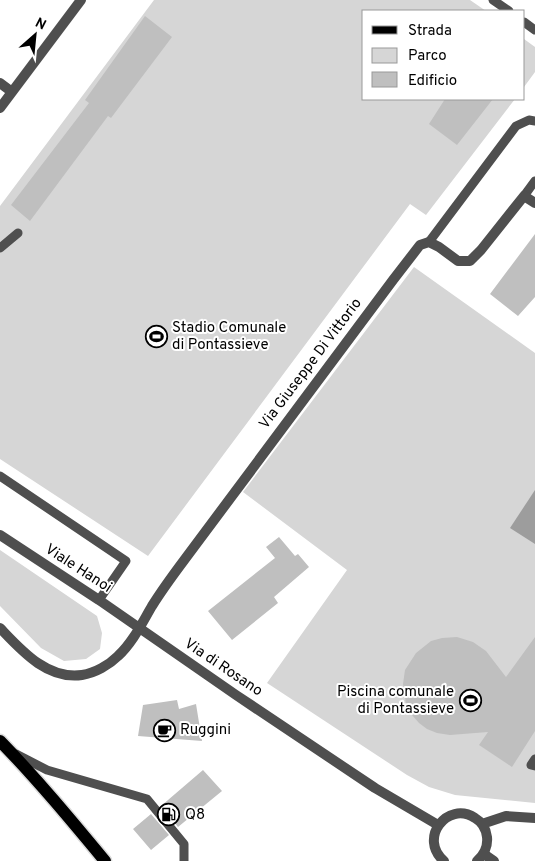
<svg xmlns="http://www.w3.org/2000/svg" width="535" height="861" font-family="Overpass,sans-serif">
  <rect width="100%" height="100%" fill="#fff"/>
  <!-- green -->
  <path fill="#d6d6d6" d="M154 0H470L486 11H364V99H515L426 215 410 204 148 556 0 459V206Z
    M524 39 535 47V72L524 87Z
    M414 267 535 353V803L455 795 429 787 407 775 267 683 347 570 243 492Z
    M0 550 97 616 102 633 100 649 86 659 64 661 41 648 0 606Z"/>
  <!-- water -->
  <path fill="#9d9d9d" d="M535 490V544L510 528Z"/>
  <!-- building -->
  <path fill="#bfbfbf" d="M145 16 172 37 111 118 108 116 30 221 11 205 89 103 85 100Z
    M445 99H493L457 145 429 124Z
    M535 234V297L518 316 490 294Z
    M279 537 295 556 298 554 309 567 274 597 278 603 232 640 208 611 275 558 266 547Z
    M457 637 473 642 486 651 506 677 535 637V731L512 767 479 745 488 732 450 735 437 733 427 729 419 723 412 715 406 704 403 684 405 670 416 653 431 641 442 638Z
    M177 700 179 709 196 704 202 741 138 736 143 705Z
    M203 770 222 791 178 827 161 806Z
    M151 814 169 835 151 850 133 829Z"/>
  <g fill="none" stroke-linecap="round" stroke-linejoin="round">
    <defs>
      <path id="primary" d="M0 741C37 779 71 820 105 861"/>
    </defs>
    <!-- primary casing -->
    <use href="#primary" stroke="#dbdbdb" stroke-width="15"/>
    <!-- lane -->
    <path stroke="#4f4f4f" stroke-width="9" d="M493 0 509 11
      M524 22 535 30
      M524 196 535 181
      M429 242 516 126 529 120 535 121
      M0 248 18 233
      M0 476 126 561 99 600
      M16 754 47 770 147 799 184 844V861
      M535 759 531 765 535 766"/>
    <!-- street -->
    <path stroke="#4f4f4f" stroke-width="10" d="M0 83 12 92 0 108
      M12 92 81 0
      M0 535 99 600 236 695 375 788 438 825
      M0 628C21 650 47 680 82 675 95 673 109 665 118 656 133 642 142 623 152 606 162 590 173 575 185 559 254 466 323 373 393 280L420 245 429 242 439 247 458 261H470L481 250 524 196 535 203
      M482 824 506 816 535 818
      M484 854 494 861
      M444 861C418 839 447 800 475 818 482 822 486 829 487 837 488 846 484 855 477 861"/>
    <!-- primary -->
    <use href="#primary" stroke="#000" stroke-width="12"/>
  </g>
  <!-- icons -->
  <defs>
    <symbol id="stadium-ring" viewBox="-11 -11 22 22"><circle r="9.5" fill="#fff" stroke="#000" stroke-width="1.5"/><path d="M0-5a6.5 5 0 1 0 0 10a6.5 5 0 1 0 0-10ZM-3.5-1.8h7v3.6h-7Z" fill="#000"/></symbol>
    <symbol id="cafe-ring" viewBox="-11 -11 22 22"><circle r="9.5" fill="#fff" stroke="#000" stroke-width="1.5"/><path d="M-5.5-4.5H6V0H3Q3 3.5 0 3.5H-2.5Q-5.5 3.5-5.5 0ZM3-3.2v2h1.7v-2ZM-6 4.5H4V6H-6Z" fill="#000"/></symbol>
    <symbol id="fuel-ring" viewBox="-11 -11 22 22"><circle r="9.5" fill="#fff" stroke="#000" stroke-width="1.5"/><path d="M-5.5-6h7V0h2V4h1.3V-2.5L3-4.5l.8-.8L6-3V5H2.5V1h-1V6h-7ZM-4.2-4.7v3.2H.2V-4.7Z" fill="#000"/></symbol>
  </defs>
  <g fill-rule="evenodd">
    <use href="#stadium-ring" x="144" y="324" width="25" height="25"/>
    <use href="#stadium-ring" x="458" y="688" width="25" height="25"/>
    <use href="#cafe-ring" x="152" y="718" width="25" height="25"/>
    <use href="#fuel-ring" x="156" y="802" width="25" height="25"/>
  </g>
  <g text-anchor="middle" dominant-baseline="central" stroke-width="4" stroke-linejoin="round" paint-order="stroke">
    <!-- poi labels -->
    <g font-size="15" fill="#000" stroke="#fff" text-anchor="start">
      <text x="172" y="328">Stadio Comunale<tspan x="172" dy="17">di Pontassieve</tspan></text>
      <text x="454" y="692" text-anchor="end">Piscina comunale<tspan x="454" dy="17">di Pontassieve</tspan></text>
      <text x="180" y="730">Ruggini</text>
      <text x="185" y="815">Q8</text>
    </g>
    <!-- street labels -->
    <g font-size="15" fill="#000" stroke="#fff">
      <text transform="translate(311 364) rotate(-53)">Via Giuseppe Di Vittorio</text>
      <text transform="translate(78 569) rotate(33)">Viale Hanoi</text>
      <text transform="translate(223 668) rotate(34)">Via di Rosano</text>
    </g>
  </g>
  <!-- legend -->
  <rect x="362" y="10" width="162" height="90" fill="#ffffff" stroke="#999999"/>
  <rect x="372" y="26" width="25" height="8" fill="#000000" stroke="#999999"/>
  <text x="408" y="35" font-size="15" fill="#000000">Strada</text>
  <rect x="372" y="48" width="25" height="15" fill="#d6d6d6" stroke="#999999"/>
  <text x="408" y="60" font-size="15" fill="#000000">Parco</text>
  <rect x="372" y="72" width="25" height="15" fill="#bfbfbf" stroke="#999999"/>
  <text x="408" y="85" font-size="15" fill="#000000">Edificio</text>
  <!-- north arrow -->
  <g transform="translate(35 35) rotate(27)" stroke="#ffffff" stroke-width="4" paint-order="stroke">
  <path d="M0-4L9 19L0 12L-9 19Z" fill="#000000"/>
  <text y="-8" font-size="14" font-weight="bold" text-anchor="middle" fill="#000000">N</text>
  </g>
</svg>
